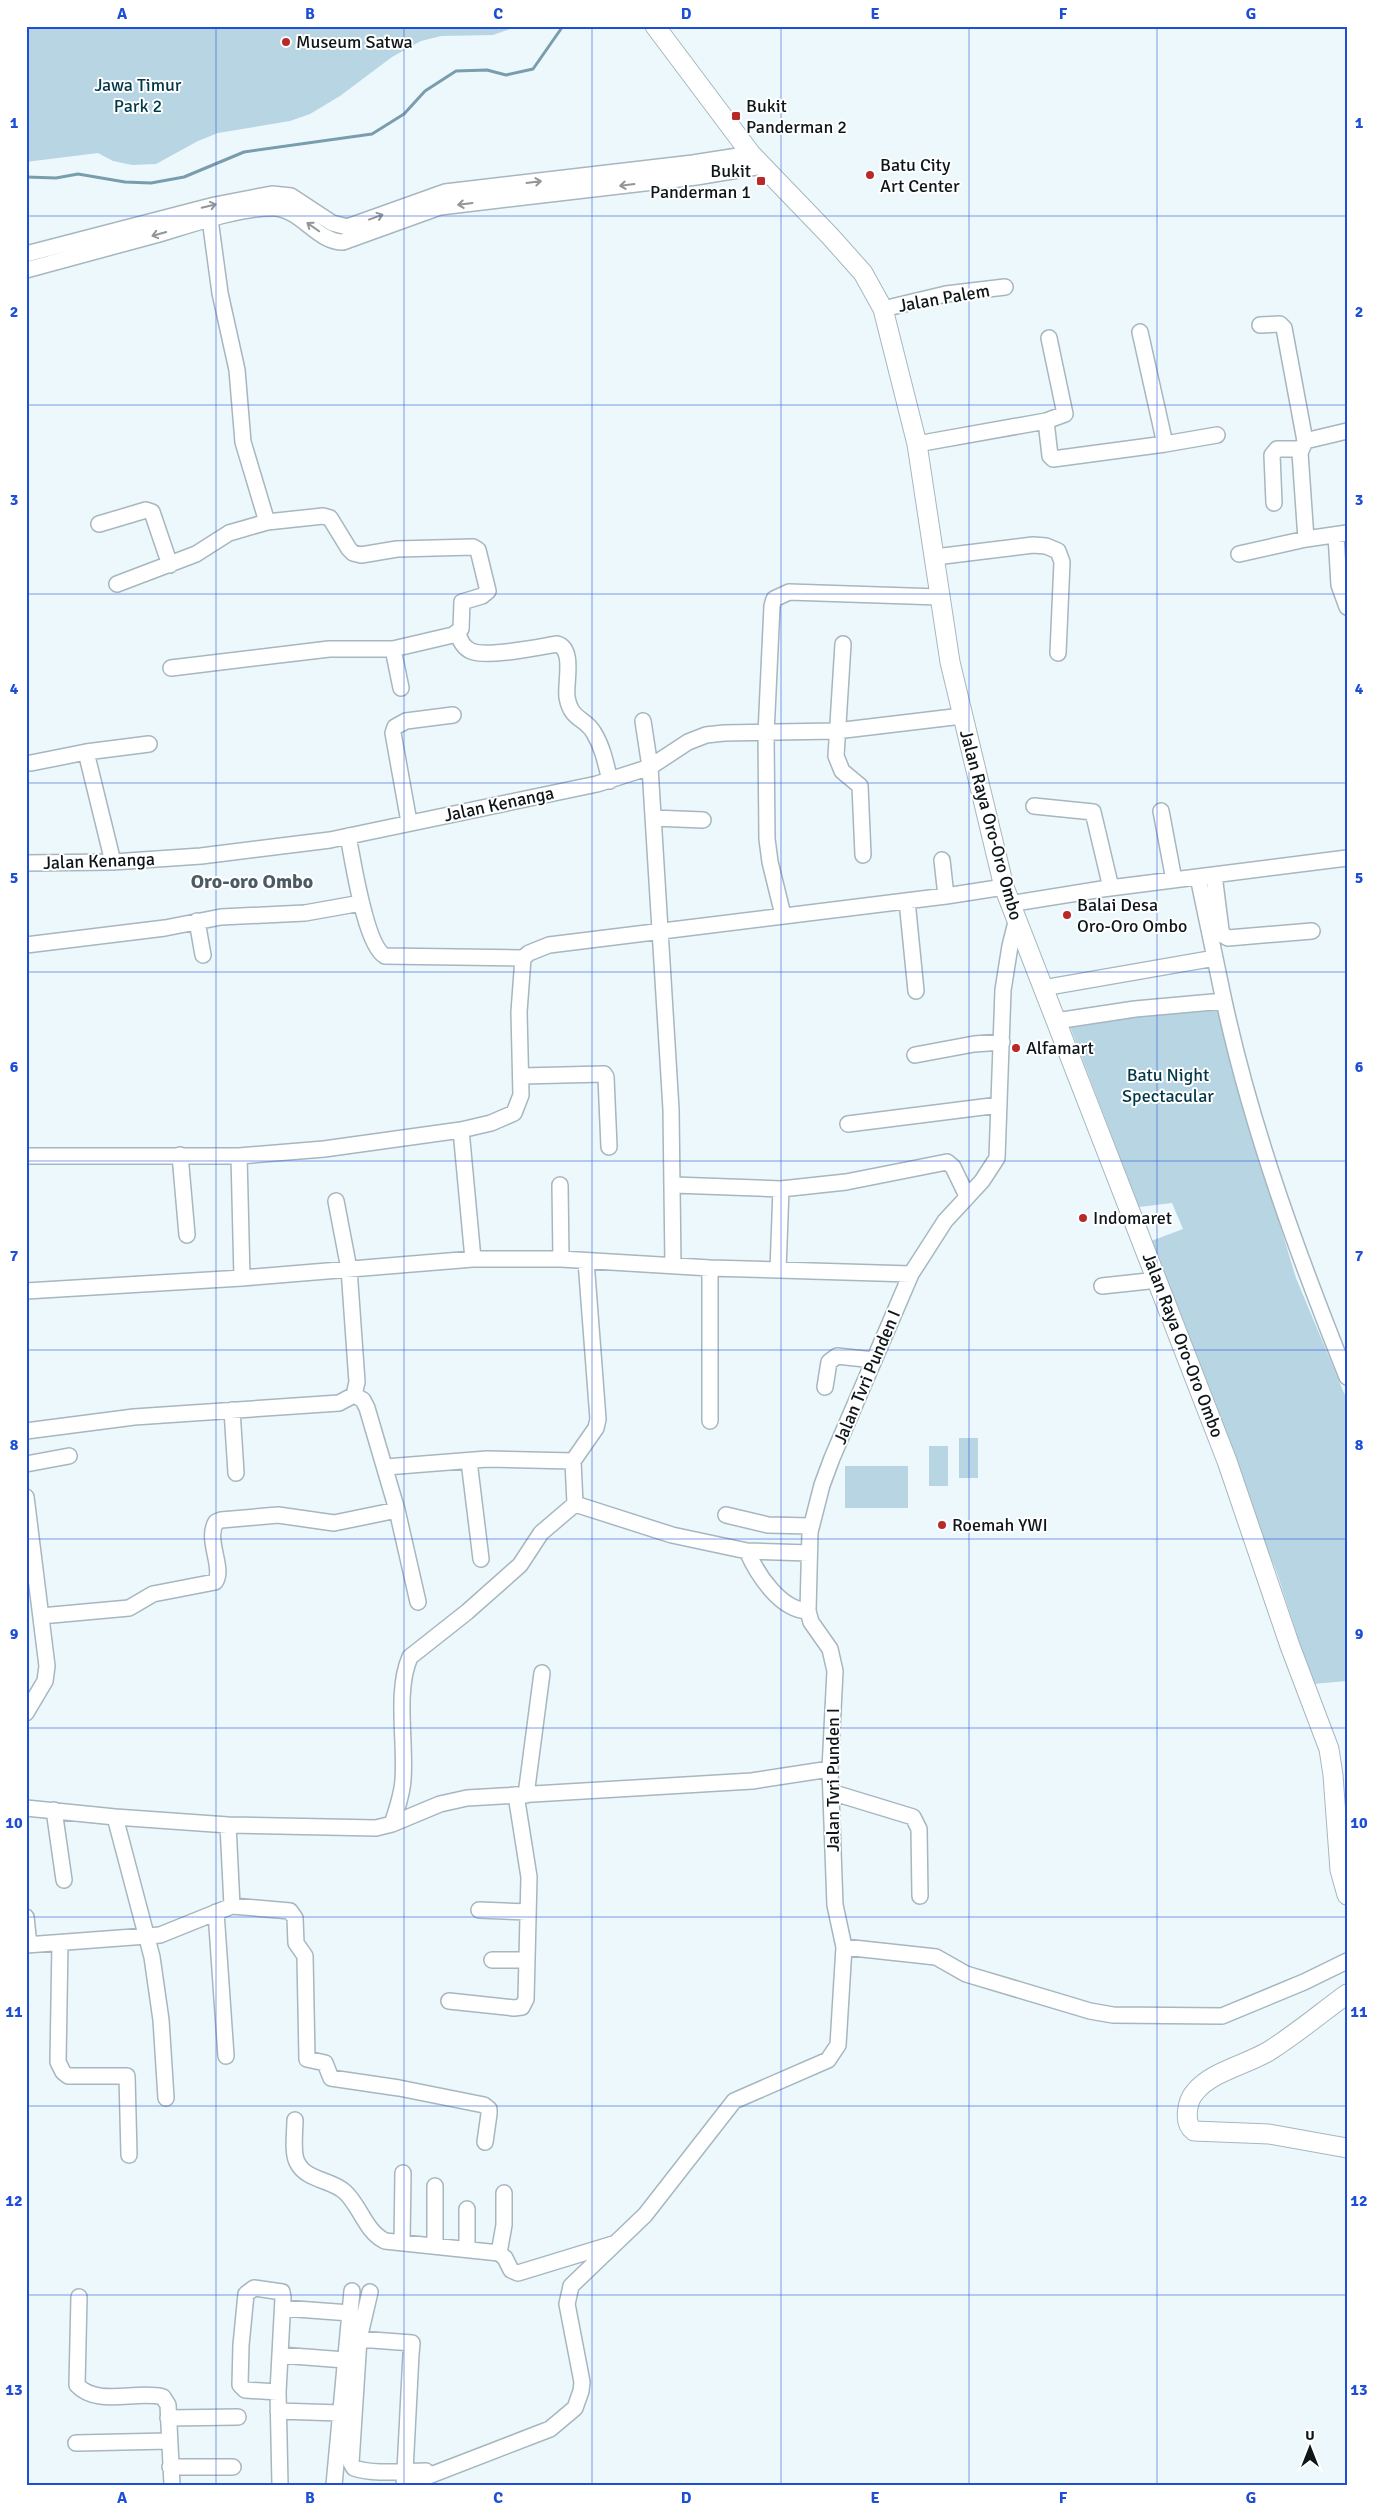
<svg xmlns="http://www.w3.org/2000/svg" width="1373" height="2511" font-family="Signika,sans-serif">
  <rect width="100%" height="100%" fill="#edf8fd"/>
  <!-- green -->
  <path fill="#b7d5e3" d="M26 26H518L493 35 441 36 421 41 392 57 340 96 310 114 290 121 218 133 198 141 156 164 132 165 113 161 98 153 26 162Z
    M1219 1007 1251 1129 1296 1278 1347 1400V1681L1313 1684 1277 1573 1213 1413 1151 1241 1183 1229 1172 1203 1139 1207 1069 1024Z
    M959 1438H978V1478H959Z
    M929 1446H948V1486H929Z
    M845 1466H908V1508H845Z"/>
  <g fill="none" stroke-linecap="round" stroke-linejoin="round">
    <!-- stream -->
    <path stroke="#799dad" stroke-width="3" d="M26 177 56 178 78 174 125 182 151 183 184 177 244 152 372 134 404 114 425 91 456 71 487 70 506 75 533 69 563 26"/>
    <defs>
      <path id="minor" d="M26 254 215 205 272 194 291 196 332 223 347 227 445 192 693 163 751 154
        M26 270C71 258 115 246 159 234 193 224 241 207 275 208 302 210 317 242 343 242L440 207 696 177 762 166
        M883 309 946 294 1005 287
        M1260 325 1280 324 1284 328 1305 441 1347 431
        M1046 421 1050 456 1053 459 1165 444 1140 332
        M917 444 1046 421 1065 414 1049 338
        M1165 444 1217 435
        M1274 503 1272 455 1277 449H1301
        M99 524 146 510 152 512 170 565
        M1336 535 1339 585 1347 607
        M1306 539 1347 533
        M1239 554 1306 539 1300 453 1305 441
        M935 557 1033 545 1046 546 1058 551 1062 562 1058 653
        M117 584 196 554 229 533 267 522
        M458 633C460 641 464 648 471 651 487 658 539 647 557 644 575 649 565 683 567 697 571 721 585 717 594 733 603 748 606 764 610 781
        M843 644 836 756 842 771 860 786 863 855
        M393 649 401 688
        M171 668 329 649H393L453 635 461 629 462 602 482 596 488 591 478 550 473 547 397 549 361 555 353 553 349 549 330 518 323 516 267 522 243 442 237 370 220 293 210 219
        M643 721 650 767 671 1109 673 1266
        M31 763 86 752
        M1034 806 1093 812 1111 888
        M1161 811 1174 880
        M653 818 703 820
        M409 822 393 733 395 727 406 721 453 715
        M348 836C353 860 365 945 385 956L523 958 529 953 549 945 946 896 1004 887
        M942 860 946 896
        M113 862 86 752 149 744
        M26 863 113 862 201 856 330 840 597 784 650 767 688 742 706 735 724 733 836 731 962 716
        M1214 875 1221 930 1223 935 1228 938 1312 931
        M1198 877 1224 1001
        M907 901 916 991
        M1009 904 1102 889 1347 858
        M783 915 770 862 767 839 766 734 772 606 774 599 789 592 939 597
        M197 921 203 955
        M26 945 165 928 221 917 305 913 361 903
        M1043 988 1215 958
        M1056 1021 1135 1009 1224 1001C1252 1130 1298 1255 1347 1377
        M915 1055 974 1044 1002 1042
        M522 1076 604 1074 606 1077 609 1147
        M848 1124 999 1105
        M461 1130 473 1259
        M180 1155 187 1235
        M26 1156H239L324 1149 461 1130 491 1123 514 1113 521 1095 519 1012 523 958
        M239 1156 242 1278
        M560 1185 561 1259
        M674 1185 781 1189 846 1182 947 1162 953 1167 967 1196
        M710 1268V1421
        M778 1270 781 1189
        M1102 1286 1158 1280
        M26 1291 242 1278 473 1259H561L710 1268 911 1274
        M825 1387 829 1362 837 1356 874 1360
        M354 1395 363 1400 367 1408 397 1510 418 1602
        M232 1410 236 1473
        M26 1431 134 1417 339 1403 354 1395 357 1382 349 1269 336 1201
        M469 1461 481 1559
        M26 1464 69 1456
        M386 1467 487 1459 573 1461
        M26 1497 47 1666 45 1681 26 1713
        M575 1504 672 1535 747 1551 809 1553
        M726 1515 768 1525 811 1526
        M747 1551C757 1574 780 1610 808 1611
        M41 1616 129 1608 153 1594 215 1582C225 1569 205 1540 216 1522L221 1520 278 1515 334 1523 397 1510
        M831 1792 913 1817 919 1829 920 1896
        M526 1795 542 1673
        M26 1808 115 1817 228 1825 376 1828 392 1824 440 1804 467 1798 752 1781 830 1769
        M54 1810 64 1880
        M115 1817 152 1957 161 2020 166 2098
        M392 1824C397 1809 402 1795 403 1780 406 1742 395 1691 410 1657L467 1612 520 1565 541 1533 575 1504 573 1461 596 1428 598 1419 586 1261
        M228 1825 232 1906
        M479 1910 528 1912
        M216 1912 226 2056
        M26 1917 29 1945
        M60 1943 58 2062 63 2072 68 2076H127L129 2155
        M26 1945 160 1935 232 1906 290 1911 295 1918 296 1943 305 1956 307 2059 325 2063 331 2078 399 2088 484 2105 489 2109V2114L485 2142
        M844 1947 936 1957 966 1974 1090 2011 1113 2015 1222 2016 1304 1982 1347 1961
        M492 1960H527
        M449 2001 514 2008 522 2007 526 1999 529 1877 516 1795
        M295 2120C295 2132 292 2152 297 2162 306 2181 331 2179 345 2192 361 2207 365 2231 385 2241L499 2253 505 2258 511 2270 518 2273 613 2244
        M435 2186V2245
        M467 2209V2249
        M402 2242 403 2173
        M499 2253 504 2225V2193
        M79 2297 77 2385C97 2407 137 2390 163 2397L168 2405 172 2485
        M283 2308 350 2313
        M359 2339 370 2292
        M280 2355 345 2360
        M278 2392 245 2390 240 2385 241 2345 246 2294 254 2288 282 2292 283 2298 278 2392 280 2485
        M278 2411 340 2413
        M168 2418 238 2417
        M76 2443 169 2441
        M170 2467H233
        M334 2485 352 2291
        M404 2485 405 2471 411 2354 412 2343 359 2339 351 2463 354 2468C376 2475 403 2471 426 2471
        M405 2485 550 2429 575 2408 581 2391 582 2382 567 2304 571 2286 645 2215 734 2101 828 2060 838 2045 844 1947 835 1905 830 1769 835 1671 830 1649 811 1622 808 1611 810 1532 822 1485 832 1458 911 1274 945 1221 982 1181 997 1158 1003 990 1010 946 1016 922"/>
      <path id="major" d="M655 26 751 154 830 236 863 273 883 309 917 444 950 662 1004 887 1227 1461 1290 1646 1329 1749 1333 1775 1340 1870 1347 1895
        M1347 1994C1321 2013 1296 2034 1269 2051 1246 2065 1212 2071 1195 2092 1187 2101 1183 2123 1194 2131L1269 2134 1347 2148"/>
    </defs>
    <!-- minor casing -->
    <use href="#minor" stroke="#a6b7bf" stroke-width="18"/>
    <!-- major casing -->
    <use href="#major" stroke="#a6b7bf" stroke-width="21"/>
    <!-- minor -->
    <use href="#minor" stroke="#fff" stroke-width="15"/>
    <!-- major -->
    <use href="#major" stroke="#fff" stroke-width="19"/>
  </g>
  <!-- one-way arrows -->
  <defs><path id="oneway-shaft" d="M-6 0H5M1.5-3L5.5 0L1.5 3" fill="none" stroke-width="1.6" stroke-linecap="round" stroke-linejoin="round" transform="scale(1.25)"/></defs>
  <g stroke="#939698">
    <use href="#oneway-shaft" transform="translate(534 182) rotate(-7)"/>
    <use href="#oneway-shaft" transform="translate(627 185) rotate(173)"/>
    <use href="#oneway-shaft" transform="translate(465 204) rotate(173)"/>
    <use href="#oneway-shaft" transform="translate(209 206) rotate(-14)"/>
    <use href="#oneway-shaft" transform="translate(376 217) rotate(-20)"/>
    <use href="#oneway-shaft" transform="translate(313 227) rotate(-145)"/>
    <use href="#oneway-shaft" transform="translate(159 234) rotate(164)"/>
  </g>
  <!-- grid -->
  <path fill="none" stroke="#1d4ed8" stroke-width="1" stroke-opacity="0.55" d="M216 26V2485M404 26V2485M592 26V2485M781 26V2485M969 26V2485M1157 26V2485M26 216H1347M26 405H1347M26 594H1347M26 783H1347M26 972H1347M26 1161H1347M26 1350H1347M26 1539H1347M26 1728H1347M26 1917H1347M26 2106H1347M26 2295H1347"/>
  <!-- markers -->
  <g fill="#b82928" stroke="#fff" stroke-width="2">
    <circle cx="286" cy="42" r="5"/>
    <rect x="731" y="111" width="10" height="10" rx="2.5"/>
    <circle cx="870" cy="175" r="5"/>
    <rect x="756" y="176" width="10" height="10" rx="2.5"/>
    <circle cx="1067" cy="915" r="5"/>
    <circle cx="1016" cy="1048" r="5"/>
    <circle cx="1083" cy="1218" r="5"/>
    <circle cx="942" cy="1525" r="5"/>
  </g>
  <g text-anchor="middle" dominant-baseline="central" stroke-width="4" stroke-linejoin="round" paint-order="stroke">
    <!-- poi labels -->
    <g font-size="18" fill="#0f1619" stroke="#fff" text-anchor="start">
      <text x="296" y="42">Museum Satwa</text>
      <text x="746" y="106">Bukit<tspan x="746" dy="21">Panderman 2</tspan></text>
      <text x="880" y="165">Batu City<tspan x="880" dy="21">Art Center</tspan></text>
      <text x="751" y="171" text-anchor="end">Bukit<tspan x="751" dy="21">Panderman 1</tspan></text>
      <text x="1077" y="905">Balai Desa<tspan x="1077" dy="21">Oro-Oro Ombo</tspan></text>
      <text x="1026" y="1048">Alfamart</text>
      <text x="1093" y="1218">Indomaret</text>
      <text x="952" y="1525">Roemah YWI</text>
    </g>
    <!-- park labels -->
    <g font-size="18" fill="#00384a" stroke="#fff">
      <text x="138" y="85">Jawa Timur<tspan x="138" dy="21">Park 2</tspan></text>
      <text x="1168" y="1075">Batu Night<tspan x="1168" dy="21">Spectacular</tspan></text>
    </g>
    <!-- street labels -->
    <g font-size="18" fill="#0f1619" stroke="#fff">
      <text transform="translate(944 298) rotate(-10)">Jalan Palem</text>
      <text transform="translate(499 804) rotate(-12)">Jalan Kenanga</text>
      <text transform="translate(991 825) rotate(75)">Jalan Raya Oro-Oro Ombo</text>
      <text transform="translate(99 861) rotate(-2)">Jalan Kenanga</text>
      <text transform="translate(1183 1345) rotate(69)">Jalan Raya Oro-Oro Ombo</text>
      <text transform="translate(867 1377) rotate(-67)">Jalan Tvri Punden I</text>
      <text transform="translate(833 1780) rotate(-90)">Jalan Tvri Punden I</text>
    </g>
    <!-- quarter labels -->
    <g font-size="20" font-weight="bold" fill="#4b5b62" stroke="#fff">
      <text x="252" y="881">Oro-oro Ombo</text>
    </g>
  </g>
  <!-- border -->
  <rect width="1373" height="2511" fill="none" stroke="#ffffff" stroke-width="55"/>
  <!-- north arrow -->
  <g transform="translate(1310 2448)" stroke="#ffffff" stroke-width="4" paint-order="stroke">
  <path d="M0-4L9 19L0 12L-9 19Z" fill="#0f1619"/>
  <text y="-8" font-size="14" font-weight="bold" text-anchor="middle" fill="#0f1619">U</text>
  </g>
  <rect x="28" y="28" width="1318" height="2456" fill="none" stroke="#1d4ed8" stroke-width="2"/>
  <g font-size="16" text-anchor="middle" font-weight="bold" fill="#1d4ed8">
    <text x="122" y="19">A</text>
    <text x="310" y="19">B</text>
    <text x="498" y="19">C</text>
    <text x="686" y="19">D</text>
    <text x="875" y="19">E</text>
    <text x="1063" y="19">F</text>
    <text x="1251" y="19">G</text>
    <text x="14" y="128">1</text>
    <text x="1359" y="128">1</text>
    <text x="14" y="317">2</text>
    <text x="1359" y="317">2</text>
    <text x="14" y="505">3</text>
    <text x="1359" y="505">3</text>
    <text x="14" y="694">4</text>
    <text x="1359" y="694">4</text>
    <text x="14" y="883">5</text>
    <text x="1359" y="883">5</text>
    <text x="14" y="1072">6</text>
    <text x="1359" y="1072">6</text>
    <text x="14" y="1261">7</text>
    <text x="1359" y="1261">7</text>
    <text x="14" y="1450">8</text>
    <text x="1359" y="1450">8</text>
    <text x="14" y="1639">9</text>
    <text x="1359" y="1639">9</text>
    <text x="14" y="1828">10</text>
    <text x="1359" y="1828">10</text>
    <text x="14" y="2017">11</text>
    <text x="1359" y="2017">11</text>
    <text x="14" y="2206">12</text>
    <text x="1359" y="2206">12</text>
    <text x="14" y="2395">13</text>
    <text x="1359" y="2395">13</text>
    <text x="122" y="2503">A</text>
    <text x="310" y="2503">B</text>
    <text x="498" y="2503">C</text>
    <text x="686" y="2503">D</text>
    <text x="875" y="2503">E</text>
    <text x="1063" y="2503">F</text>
    <text x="1251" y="2503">G</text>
  </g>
</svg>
